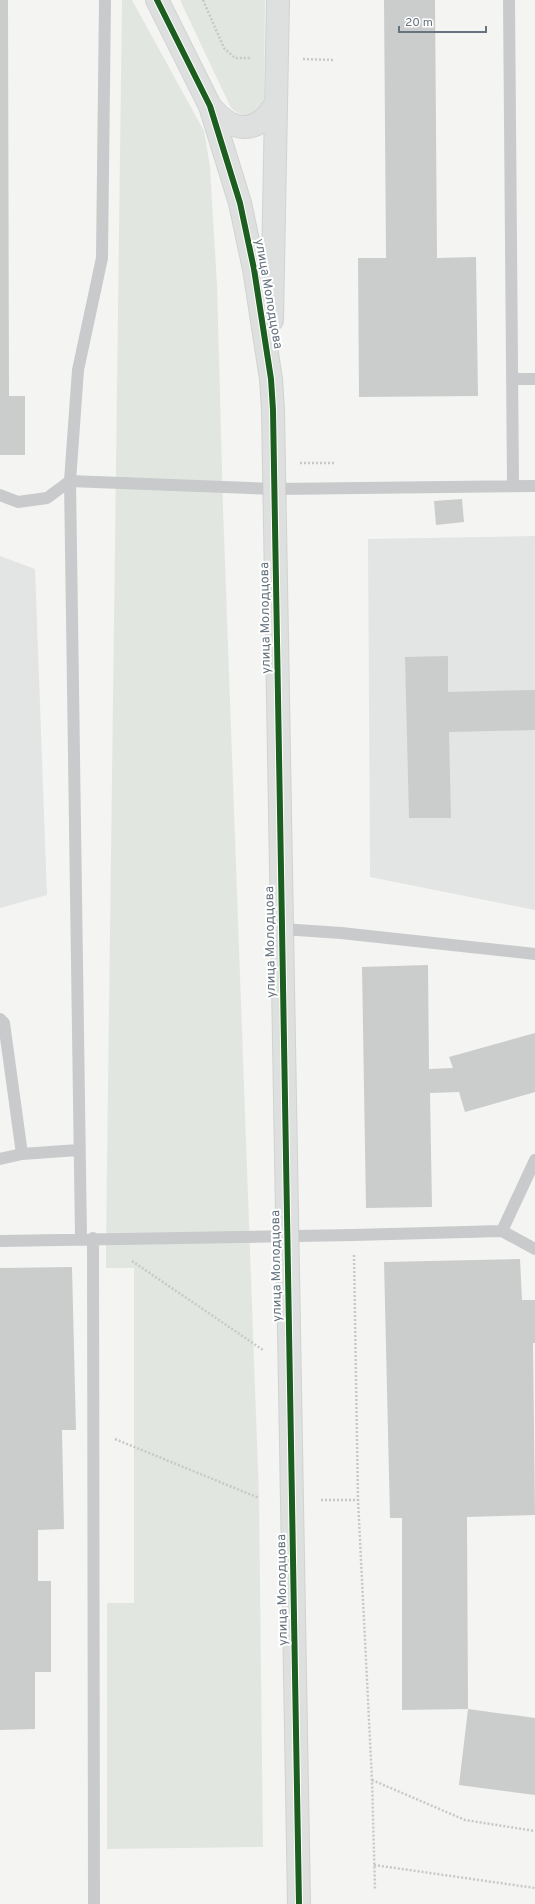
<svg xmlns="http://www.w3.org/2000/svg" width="535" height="1904" font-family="Overpass,sans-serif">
  <rect width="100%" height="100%" fill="#f4f4f3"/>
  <!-- built -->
  <path fill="#e3e4e4" d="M535 536V910L370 877 368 539Z
    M0 556 35 569 47 895 0 908Z"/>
  <!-- green -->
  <path fill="#e2e6e1" d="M122 0H132L204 131 210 167 217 285 223 508 259 1498 263 1847 107 1849V1603H134V1268H106V1243Z
    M180 0H265L264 101C257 117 244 120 231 108Z"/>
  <!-- building -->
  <path fill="#cbcccc" d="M0 0H8L9 396H25V455H0Z
    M384 0H435L437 258 476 257 478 396 359 397 358 258H386Z
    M462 499 464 522 436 525 434 501Z
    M448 656V692L535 690V730L449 732 451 818H409L405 657Z
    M428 965 429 1069 453 1068 449 1057 535 1033V1092L465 1112 459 1092 430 1093 432 1207 366 1208 362 967Z
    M520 1259 522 1300H535V1343H533L535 1515 467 1517 468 1709 402 1710V1518H390L384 1262Z
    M72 1267 76 1430H62L64 1529 38 1530V1581H51V1672H35V1729L0 1730V1268Z
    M468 1709 535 1718V1795L459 1785Z"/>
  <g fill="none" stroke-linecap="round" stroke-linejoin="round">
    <defs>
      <path id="secondary" d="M157 0 210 106 240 203 254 269 271 379 273 410 299 1904
        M210 106C233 134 258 135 276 103
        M272 320 278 0"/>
    </defs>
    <!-- secondary casing -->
    <use href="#secondary" stroke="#d1d2d2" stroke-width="24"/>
    <!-- path -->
    <path stroke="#c7c8c8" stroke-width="2.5" stroke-dasharray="2 2" stroke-linecap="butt" d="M203 0 224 48 235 58H252
      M303 59 334 60
      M300 463H334
      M354 1255 358 1500 372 1780 375 1889
      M132 1261 263 1350
      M115 1439 259 1498
      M321 1500H358
      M372 1780 465 1820 535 1831
      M374 1865 535 1888"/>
    <!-- lane -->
    <path stroke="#c9cacb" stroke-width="12" d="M509 0 513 486
      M512 379H535
      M0 495 18 502 47 498 70 481 275 489 535 486
      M282 929 341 933 535 954
      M0 1019 4 1023 22 1154
      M0 1159 22 1154 78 1150
      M502 1231 535 1249
      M81 1238 70 481 78 370 102 258 105 0
      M93 1238 94 1904
      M0 1241 353 1235 502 1231 535 1160"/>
    <!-- secondary -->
    <use href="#secondary" stroke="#dedfdf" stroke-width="22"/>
    <defs>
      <path id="cycleway" d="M157 0 210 106 240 203 254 269 271 379 273 410 299 1904"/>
    </defs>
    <!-- cycleway casing -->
    <use href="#cycleway" stroke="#fff" stroke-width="8"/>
    <!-- cycleway -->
    <use href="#cycleway" stroke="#1b5e20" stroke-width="6"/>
  </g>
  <g text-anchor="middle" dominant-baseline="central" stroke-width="4" stroke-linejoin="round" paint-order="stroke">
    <!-- street labels -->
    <g font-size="13" fill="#677480" stroke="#fff">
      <text transform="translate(268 294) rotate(80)">улица Молодцова</text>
      <text transform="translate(266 618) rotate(-91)">улица Молодцова</text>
      <text transform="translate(271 942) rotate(-91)">улица Молодцова</text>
      <text transform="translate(277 1266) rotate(-91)">улица Молодцова</text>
      <text transform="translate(283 1590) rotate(-91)">улица Молодцова</text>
    </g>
  </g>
  <!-- scale -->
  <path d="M399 26v6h87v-6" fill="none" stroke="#677480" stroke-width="2"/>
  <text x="405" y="26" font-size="12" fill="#677480" stroke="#ffffff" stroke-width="3" paint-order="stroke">20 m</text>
</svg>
